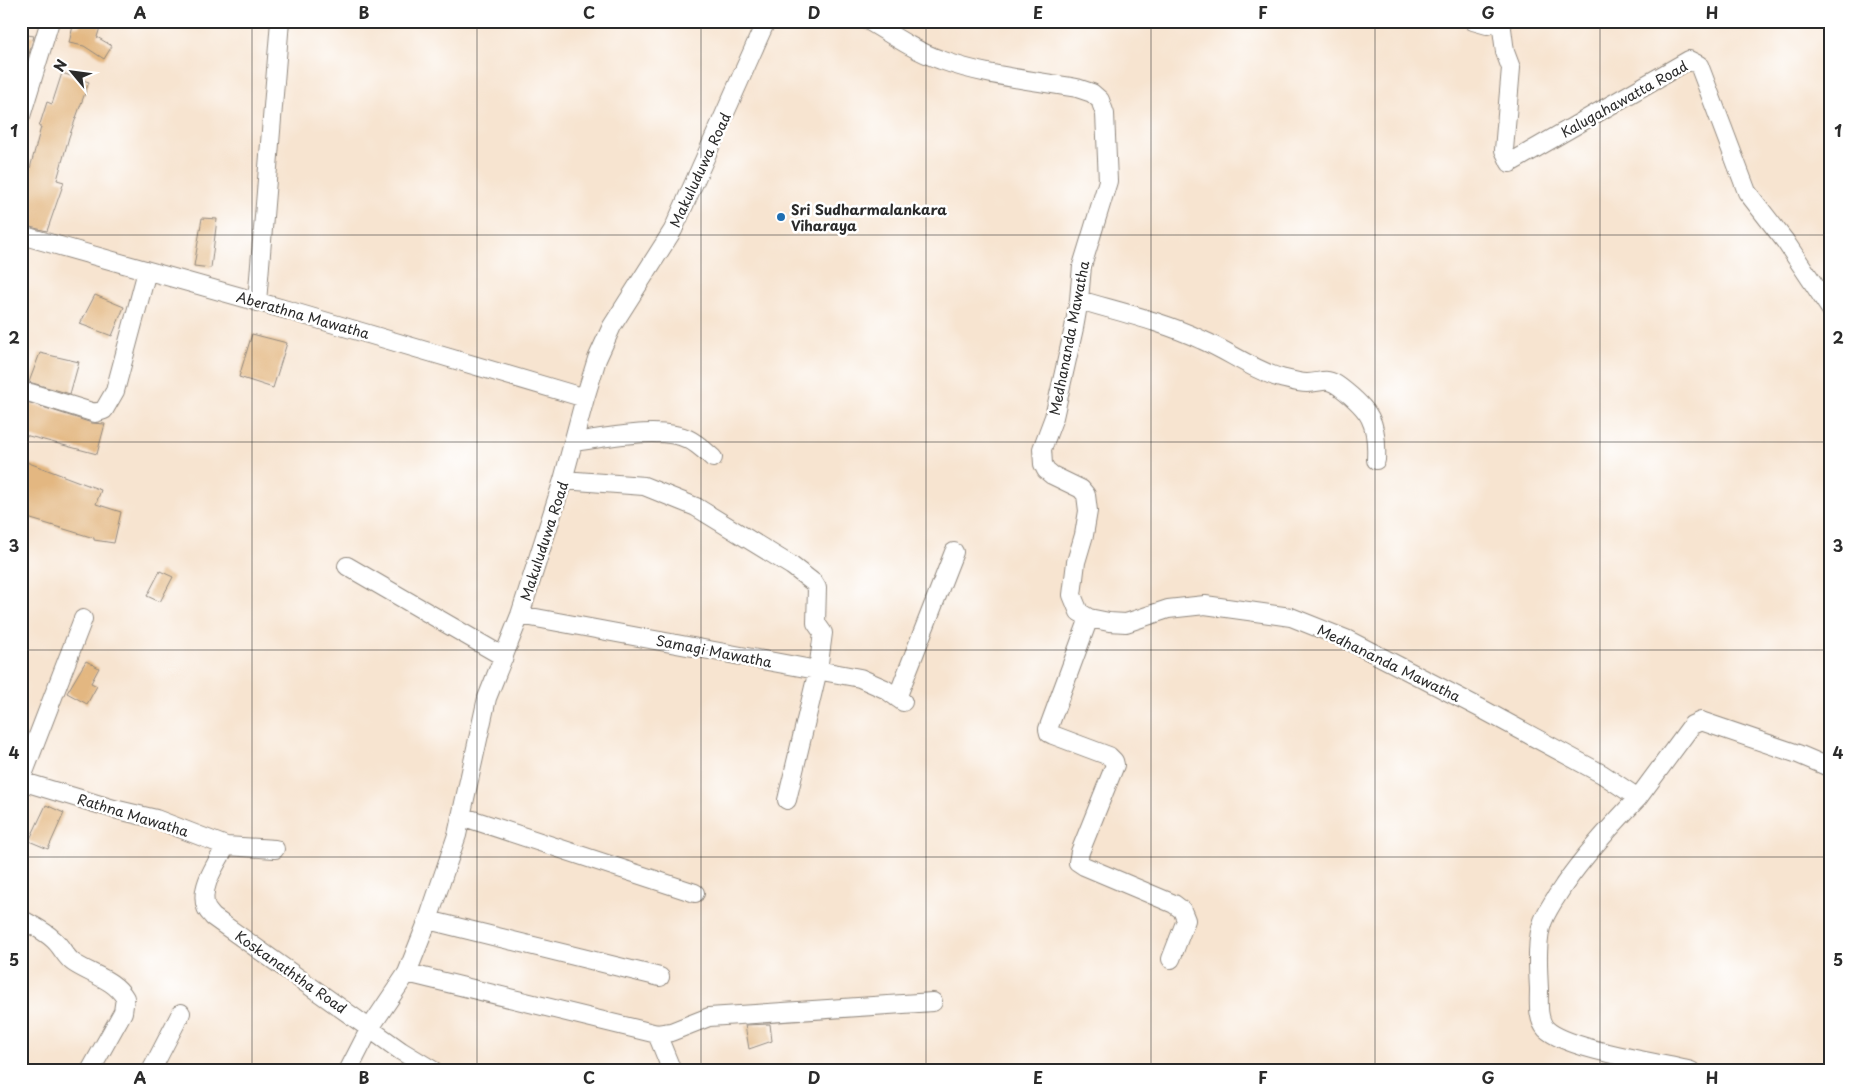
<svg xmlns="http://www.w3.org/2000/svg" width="1852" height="1092" font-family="'Playpen Sans',sans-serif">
  <rect width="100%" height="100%" fill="#fff"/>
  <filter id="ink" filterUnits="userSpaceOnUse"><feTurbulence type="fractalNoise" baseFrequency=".02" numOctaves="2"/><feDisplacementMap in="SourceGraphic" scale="10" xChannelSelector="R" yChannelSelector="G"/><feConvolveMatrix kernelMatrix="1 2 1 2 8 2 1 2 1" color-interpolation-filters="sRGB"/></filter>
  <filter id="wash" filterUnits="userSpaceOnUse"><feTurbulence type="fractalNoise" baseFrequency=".0096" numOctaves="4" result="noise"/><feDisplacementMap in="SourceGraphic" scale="20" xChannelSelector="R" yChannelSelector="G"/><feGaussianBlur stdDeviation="1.12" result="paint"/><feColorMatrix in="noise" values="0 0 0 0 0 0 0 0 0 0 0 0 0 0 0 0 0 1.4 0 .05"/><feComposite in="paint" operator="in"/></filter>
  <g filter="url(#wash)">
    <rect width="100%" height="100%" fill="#f7e4d0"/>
    <g id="blocks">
      <!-- building -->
      <path fill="#e3b781" d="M81 21H102L97 37 112 46 104 59 84 46 69 43 73 26 79 27Z
        M21 34 34 36 29 54 21 52Z
        M62 73 89 82 69 137 57 180 64 182 47 231 21 225V214L28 192 24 191 41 127H39L47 102 52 104Z
        M202 218 217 219 211 268 194 266Z
        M95 295 124 307 112 336 80 324Z
        M252 334 287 343 273 388 239 377Z
        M40 353 79 362 70 394 29 382Z
        M24 401 92 423 105 424 97 454 21 434V410Z
        M21 460 101 490 96 504 121 512 114 543 94 540V538L21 516Z
        M160 571 173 577 160 602 147 596Z
        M86 661 99 668 91 683 97 686 87 704 67 693Z
        M46 805 64 813 48 849 29 841Z
        M770 1024 772 1041 749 1049 745 1025Z"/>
    </g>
  </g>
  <g filter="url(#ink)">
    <use href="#blocks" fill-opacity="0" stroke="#91887e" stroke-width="1"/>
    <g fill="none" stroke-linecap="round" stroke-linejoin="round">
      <defs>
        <path id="minor" d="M869 21C892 35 915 51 941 60 984 76 1032 80 1077 88L1092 93 1100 100 1105 114 1108 181 1082 266 1079 300 1074 328 1054 417 1042 449 1043 464 1046 470 1052 475 1081 489 1086 495 1088 511 1084 535 1076 562 1072 595 1079 612 1089 618 1109 622 1126 623 1168 609 1205 605 1291 617 1346 639 1480 708 1602 774 1638 798C1611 826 1586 853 1564 885 1557 896 1548 908 1543 921 1536 939 1538 969 1539 989 1539 1002 1537 1019 1546 1029 1568 1050 1658 1062 1691 1071
          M1473 21 1487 25 1495 21
          M1501 21 1505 52 1511 68 1504 150 1510 163 1689 60 1699 65 1747 192 1785 241 1831 310
          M21 116 50 21
          M21 235 287 310 585 398
          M1079 300C1120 312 1164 322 1202 340 1228 351 1255 371 1281 378 1289 380 1299 383 1307 383 1322 383 1326 376 1340 387 1370 410 1378 422 1376 460
          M257 302 280 21
          M31 393 95 413 104 410 115 391 147 271
          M574 442C606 438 659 426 688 439 697 443 705 451 713 458
          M563 480 644 486 696 507 792 566 814 583 817 588 816 623 823 633 818 670 787 800
          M347 566 504 657
          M520 615 860 678 885 689 903 702
          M1089 618 1048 729 1049 733 1053 735 1109 756 1114 761 1115 765 1080 852 1078 862 1084 866 1174 904 1182 910 1186 920 1171 959
          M897 698 954 552
          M21 780 83 619
          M21 781 114 809 156 819 226 846 275 849
          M1638 798 1692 725 1701 721 1798 754 1831 768
          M461 816 695 893
          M226 846C217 863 199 887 206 907 207 911 211 914 213 917L401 1051 434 1071
          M21 919C32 925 45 931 54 940 62 947 65 957 74 963 92 975 114 979 125 998L123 1012 90 1071
          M428 920 660 977
          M407 973 657 1034 671 1032 709 1017 933 1002
          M657 1034 672 1071
          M151 1071 181 1013
          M348 1071 370 1028 407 973 428 920 457 835 487 698 520 615 563 480 585 398 597 359 612 326 673 230 766 21"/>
      </defs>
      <!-- minor casing -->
      <use href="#minor" stroke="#91887e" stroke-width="20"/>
      <!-- minor -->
      <use href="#minor" stroke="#fff" stroke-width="18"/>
    </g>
  </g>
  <!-- grid -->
  <path fill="none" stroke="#2b2b2b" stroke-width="1" stroke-opacity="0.55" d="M252 21V1071M477 21V1071M701 21V1071M926 21V1071M1151 21V1071M1375 21V1071M1600 21V1071M21 235H1831M21 442H1831M21 650H1831M21 857H1831"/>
  <!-- markers -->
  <circle fill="#1f6fb2" stroke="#fff" stroke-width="2" cx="781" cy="217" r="5"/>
  <g text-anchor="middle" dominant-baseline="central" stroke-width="5" stroke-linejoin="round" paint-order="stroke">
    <!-- street labels -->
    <g font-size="14" fill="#2b2b2b" stroke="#fff">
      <text transform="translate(1624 99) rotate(-29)">Kalugahawatta Road</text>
      <text transform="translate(700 170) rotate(-65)">Makuluduwa Road</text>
      <text transform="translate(303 315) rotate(16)">Aberathna Mawatha</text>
      <text transform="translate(1069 338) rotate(-79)">Medhananda Mawatha</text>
      <text transform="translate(544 541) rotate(-72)">Makuluduwa Road</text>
      <text transform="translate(714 651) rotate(11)">Samagi Mawatha</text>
      <text transform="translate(1389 663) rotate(26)">Medhananda Mawatha</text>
      <text transform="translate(133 815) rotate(17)">Rathna Mawatha</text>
      <text transform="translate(291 972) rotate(35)">Koskanaththa Road</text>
    </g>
    <!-- poi labels -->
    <g font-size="14" font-weight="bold" fill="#2b2b2b" stroke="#fff" text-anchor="start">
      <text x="791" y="209">Sri Sudharmalankara<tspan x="791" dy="16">Viharaya</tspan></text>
    </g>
  </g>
  <!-- margin -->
  <rect width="1852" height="1092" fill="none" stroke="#fff" stroke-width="55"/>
  <!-- north arrow -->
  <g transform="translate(72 72) rotate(299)" stroke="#ffffff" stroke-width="4" paint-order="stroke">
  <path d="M0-4L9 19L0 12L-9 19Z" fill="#2b2b2b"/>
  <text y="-8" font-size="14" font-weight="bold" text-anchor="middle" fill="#2b2b2b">N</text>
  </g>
  <rect x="28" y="28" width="1796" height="1036" fill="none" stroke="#2b2b2b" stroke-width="2"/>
  <g font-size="16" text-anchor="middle" font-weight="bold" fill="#2b2b2b">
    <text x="140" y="19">A</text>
    <text x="364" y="19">B</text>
    <text x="589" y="19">C</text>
    <text x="814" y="19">D</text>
    <text x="1038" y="19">E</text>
    <text x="1263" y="19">F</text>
    <text x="1488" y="19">G</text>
    <text x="1712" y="19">H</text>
    <text x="14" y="137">1</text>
    <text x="1838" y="137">1</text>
    <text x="14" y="344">2</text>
    <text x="1838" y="344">2</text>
    <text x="14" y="552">3</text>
    <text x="1838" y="552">3</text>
    <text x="14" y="759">4</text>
    <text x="1838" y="759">4</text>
    <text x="14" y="966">5</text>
    <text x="1838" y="966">5</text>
    <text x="140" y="1084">A</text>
    <text x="364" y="1084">B</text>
    <text x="589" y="1084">C</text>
    <text x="814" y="1084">D</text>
    <text x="1038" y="1084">E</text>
    <text x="1263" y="1084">F</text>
    <text x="1488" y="1084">G</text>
    <text x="1712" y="1084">H</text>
  </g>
</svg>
